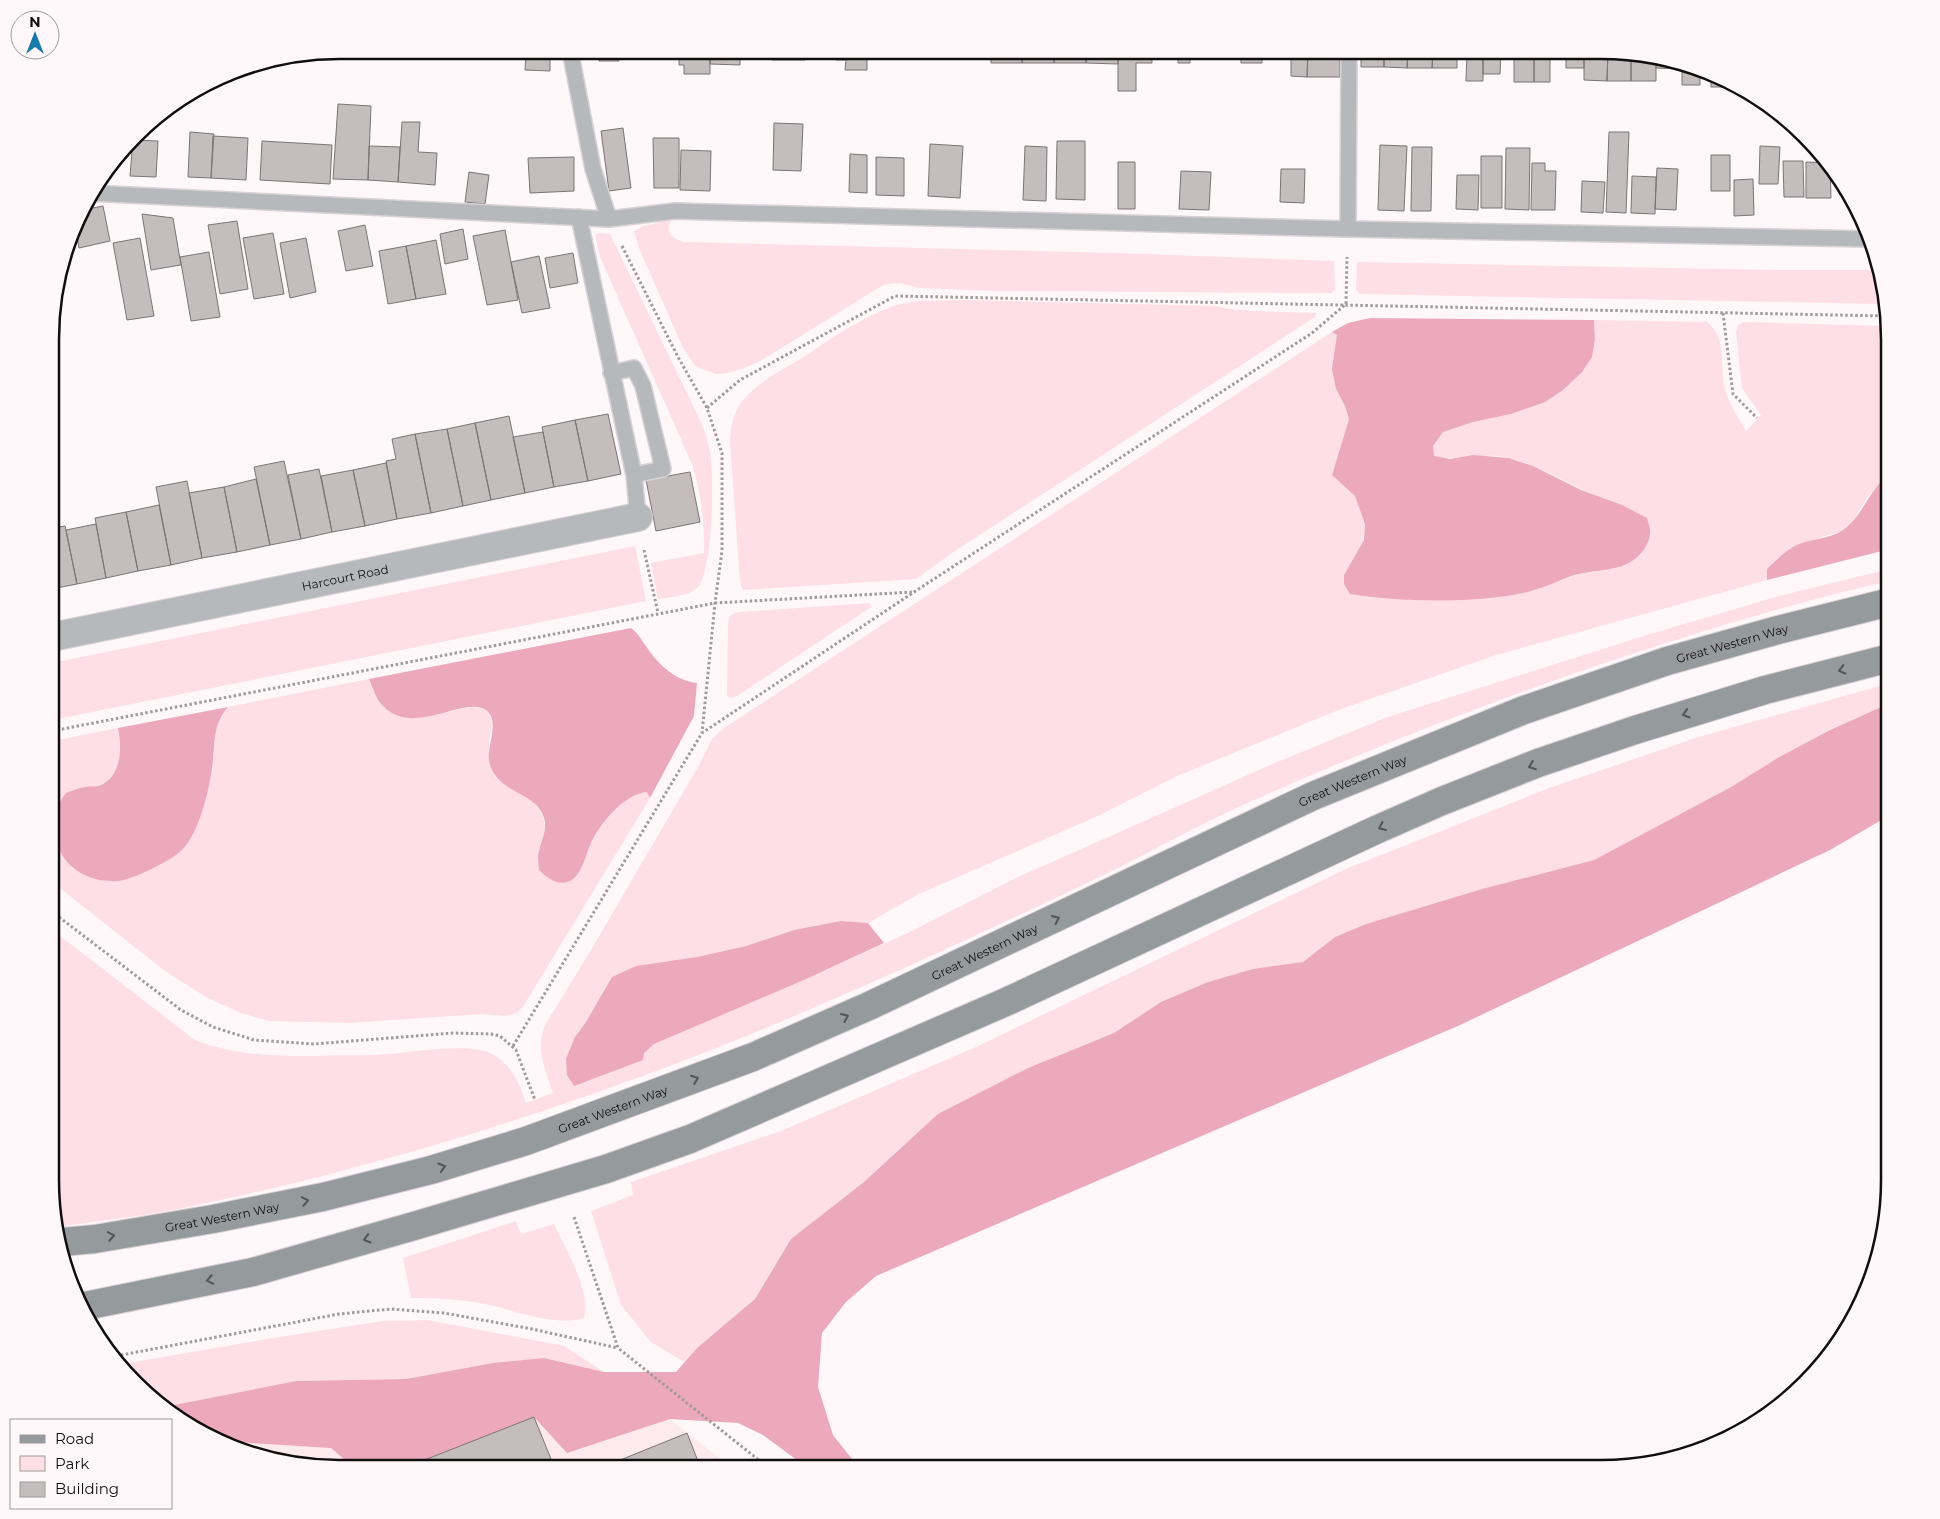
<svg xmlns="http://www.w3.org/2000/svg" width="1940" height="1519" font-family="Montserrat,sans-serif">
  <rect width="100%" height="100%" fill="#fff7f9"/>
  <!-- built -->
  <path fill="#fdeaef" d="M623 1382 733 1469 320 1468 228 1447 201 1430Z"/>
  <!-- green -->
  <path fill="#fedee7" d="M665 221H671C664 234 674 239 684 242L1117 253 1334 261 1335 290 1331 293 998 291 919 288 901 283 885 284 762 360 742 369 727 373 716 374 696 367 683 348 639 248 634 231 644 226Z
    M601 233 610 234 699 418C703 427 707 437 709 447 715 470 713 570 698 587 690 596 670 597 658 599L651 563 704 553C704 522 702 494 692 464L600 257 595 234Z
    M1357 262 1778 270H1876L1883 304 1360 294 1356 290Z
    M962 300 1217 306C1228 312 1299 312 1316 313L1315 317 952 553 916 579 743 590 741 586 739 568 730 441C731 424 734 408 747 396 761 381 780 371 797 361 828 341 859 318 894 306 915 299 940 301 962 300Z
    M1594 320 1707 322C1727 338 1720 363 1724 385 1727 402 1738 416 1746 431L1761 415 1742 388 1736 332 1738 325 1744 322 1887 326 1890 339V473L1868 496 1855 518 1842 531 1822 537 1767 569V580L1496 655 1341 709 1177 776 1100 815 919 894 868 923 841 921 794 930 746 946 697 957 636 966 612 977 586 1022 575 1037 644 1053 654 1044 804 980 908 933 1018 877 1185 803 1270 765 1385 718 1647 635 1779 596 1890 569V581C1826 595 1763 613 1701 632 1548 679 1398 736 1252 801 1204 822 1158 848 1112 871 1000 925 887 977 773 1025 580 1105 379 1168 174 1210 136 1217 97 1221 58 1227L51 1199V929L195 1040C237 1056 274 1056 318 1056 337 1055 356 1056 375 1055 404 1054 468 1041 492 1054 511 1064 520 1084 526 1103L553 1093C545 1068 535 1050 545 1025L591 950 698 767 712 739 724 728 1332 332 1337 335 1336 389 1345 406 1349 419 1332 475C1339 481 1350 488 1355 496 1376 529 1358 554 1344 584L1350 594 1370 597 1440 600 1531 591 1575 575 1620 567 1601 498C1571 486 1542 467 1510 458 1485 452 1459 461 1434 457L1432 446 1443 432 1473 422 1511 414 1545 402 1595 339Z
    M635 546 646 601 52 720V663Z
    M870 603 871 607 737 696 730 698 727 696 728 625C729 616 730 614 740 612Z
    M369 679C372 688 375 698 383 706 415 738 472 692 488 713 496 723 489 733 489 743 488 753 493 767 495 777 526 802 559 803 538 852L591 843C593 837 596 830 600 825 609 811 631 793 647 792L650 798 524 1005 517 1013 506 1016 481 1014 450 1016 350 1023 269 1021 241 1013 206 997 165 971 51 881 52 741 118 728C122 747 122 773 102 784 97 787 88 787 82 788L71 868 84 875 105 881H119L159 865 199 820 213 768 216 730 219 717 228 707Z
    M1890 683V703L1829 730 1781 756 1731 787 1594 860 1482 889 1366 924 1335 937 1303 962 1253 969 1208 982 1161 1002 1114 1033 1028 1068 864 1182 791 1239 755 1299 697 1348 684 1362 651 1342 621 1305 591 1211 633 1195 631 1182 781 1131 976 1047 1346 869 1549 788 1699 737Z
    M516 1221 521 1234 554 1224C566 1250 591 1290 584 1318 553 1327 515 1310 485 1304 460 1299 435 1298 411 1298L403 1258Z
    M427 1320 564 1346 604 1372 544 1358 493 1363 406 1379 296 1381 164 1407 148 1397 123 1364 267 1339 383 1321Z"/>
  <!-- forest -->
  <path fill="#eca8bd" d="M1370 318 1594 320 1595 339 1592 357 1582 372 1563 390 1545 402 1511 414 1473 422 1443 432 1433 446 1434 456 1450 459 1473 455 1509 458 1533 466 1581 490 1622 505 1647 518C1648 523 1651 529 1650 533 1649 549 1634 563 1619 567 1604 571 1589 571 1574 575 1560 580 1546 587 1531 591 1483 604 1399 602 1350 594L1344 584V575L1364 540 1365 524 1355 496 1332 475 1349 419 1345 406 1336 389 1332 369 1337 335 1332 332 1348 323Z
    M1890 473V549L1767 580V569C1777 559 1788 548 1802 543 1814 539 1832 538 1843 530 1863 516 1870 488 1890 473Z
    M631 628C639 634 642 641 648 649 659 665 676 681 697 683L694 716 650 798 647 792C624 794 599 824 590 845 586 855 582 872 573 879 561 888 548 879 539 870 539 864 537 857 539 851 541 841 546 833 545 822 540 790 495 796 489 760 487 746 499 723 488 712 468 692 415 739 383 706 375 698 373 688 369 679Z
    M1890 703V815L1830 850 1460 1025 876 1276 846 1302 822 1333 818 1387 833 1435 860 1469H809L763 1435 738 1423 670 1419 567 1453 534 1417 404 1468H354L331 1448 219 1441 164 1407 296 1381 406 1379 493 1363 544 1358 604 1372H676L697 1348 755 1299 791 1239 864 1182 938 1114 1028 1068 1114 1033 1161 1002 1208 982 1253 969 1303 962 1335 937 1366 924 1482 889 1594 860 1731 787 1781 756 1830 730Z
    M228 707C211 726 216 746 212 769 208 794 198 840 176 855 163 864 132 880 117 881 82 883 53 861 56 825 56 819 56 811 58 806 60 801 63 797 66 793 72 791 78 788 85 787 90 786 97 787 101 785 122 775 122 747 118 728Z
    M841 921 868 923 884 943 804 980 654 1044 644 1053 643 1060 574 1086 567 1075 566 1059 575 1037 586 1022 612 977 636 966 697 957 746 946 794 930Z"/>
  <!-- building -->
  <path fill="#c5bcbe" stroke="#7b7375" d="M526 50H550V71L525 70Z
    M584 50H619V61H599V50Z
    M619 50H649V53H619Z
    M649 50H679V59H649Z
    M679 50H710V74H684V65H679Z
    M710 50H740V65L710 64Z
    M772 50H805V60H772Z
    M836 50H867V70H845L846 60H836Z
    M867 50H900V51H867Z
    M900 50H931V51H900Z
    M931 50H962V51H931Z
    M991 50H1023L1022 63H991Z
    M1023 50H1054V63H1022Z
    M1054 50H1086V63H1054Z
    M1086 50H1118V64L1086 63Z
    M1118 50H1152V63H1136V91H1118Z
    M1178 50H1190V63H1178Z
    M1241 50H1262V63H1241Z
    M1291 50H1308L1307 77 1291 76Z
    M1308 50H1340V77H1307Z
    M1361 50H1384V67H1361Z
    M1384 50 1408 51 1407 68 1384 67Z
    M1408 51H1433L1432 68H1407Z
    M1433 51H1457V68H1432Z
    M1467 51H1483V81H1466Z
    M1483 51H1501L1500 74H1483Z
    M1514 51H1534V82H1514Z
    M1534 51H1550V82H1534Z
    M1566 51H1584V68H1566Z
    M1584 51H1608L1607 81 1584 80Z
    M1608 51H1620L1631 53V81H1607Z
    M1631 53 1656 59V81H1631Z
    M1656 59 1682 65V69L1656 68Z
    M1682 65 1700 69V85H1682Z
    M1711 72 1734 86V87H1711Z
    M338 104 371 106 368 180 333 179Z
    M402 122H420L418 152 437 153 435 185 398 182Z
    M774 123 803 124 801 171 773 170Z
    M623 128 631 188 609 191 601 131Z
    M190 132 214 134 211 178 188 177Z
    M1609 132H1629L1626 213 1606 212Z
    M213 136 248 138 246 180 211 178Z
    M653 138H679V188H654Z
    M133 140 158 141 156 177 130 176Z
    M262 141 332 145 330 184 260 180Z
    M1057 141H1085V200L1056 199Z
    M930 144 963 146 960 198 928 196Z
    M1380 145 1407 146 1404 211 1378 210Z
    M369 146 400 147 398 182 368 180Z
    M1025 146 1047 147 1046 201 1023 200Z
    M1760 146 1780 147 1778 184H1759Z
    M1412 147H1432L1431 211H1411Z
    M1506 148H1530L1529 210 1505 209Z
    M681 150 711 151 710 191 680 190Z
    M850 154 867 155V193L849 192Z
    M1711 155H1730V191H1711Z
    M1481 156H1502V208H1481Z
    M574 157V191L530 193 528 158Z
    M876 157 904 158V196L876 195Z
    M1783 161H1803L1804 197H1784Z
    M1118 162H1135V209H1118Z
    M1806 162 1830 163 1831 198H1806Z
    M1532 163H1545V171H1556L1555 210H1531Z
    M1657 168 1678 169 1676 210 1655 209Z
    M1281 169H1305L1304 203 1280 202Z
    M1181 171 1211 172 1209 210 1179 209Z
    M469 172 489 175 485 204 465 202Z
    M1457 175H1479L1478 210 1456 209Z
    M1632 176 1656 177 1655 214 1631 213Z
    M1753 179 1754 215 1734 216V180Z
    M1582 181 1605 182 1603 213 1581 212Z
    M103 206 110 241 79 248 76 231 83 210Z
    M142 214 173 218 181 265 151 270Z
    M237 221 248 289 220 294 208 225Z
    M365 225 373 266 346 271 338 231Z
    M463 229 468 259 445 264 440 234Z
    M505 230 518 300 487 305 473 236Z
    M273 233 284 294 254 299 243 238Z
    M140 238 154 316 127 320 113 243Z
    M306 238 316 292 290 298 280 243Z
    M436 240 446 294 416 299 406 246Z
    M406 246 416 299 388 304 379 251Z
    M209 252 220 317 191 321 180 257Z
    M573 253 578 283 550 288 545 258Z
    M539 256 550 308 522 313 511 262Z
    M608 414 621 474 588 481 575 420Z
    M509 416 525 493 491 500 475 423Z
    M575 420 588 481 554 487 542 427Z
    M475 423 491 500 463 506 447 429Z
    M447 429 463 506 431 513 415 434Z
    M543 432 554 487 525 493 513 437Z
    M415 434 431 513 397 519 386 461 396 459 392 439Z
    M284 461 301 539 270 545 254 467Z
    M386 463 397 519 365 526 353 470Z
    M319 469 332 532 301 539 288 475Z
    M353 470 365 526 332 532 321 476Z
    M690 472 700 522 656 531 646 480Z
    M256 479 270 545 237 552 224 487Z
    M187 481 202 558 171 565 156 487Z
    M224 487 237 552 202 558 189 493Z
    M159 505 171 565 138 571 126 512Z
    M126 512 138 571 106 578 95 518Z
    M96 524 106 578 77 584 66 530Z
    M65 526 77 584 52 589V528Z
    M534 1417 555 1469 404 1468Z
    M687 1433 701 1469H598Z"/>
  <g fill="none" stroke-linecap="round" stroke-linejoin="round">
    <defs>
      <path id="lane" d="M570 50 593 169 609 219
        M90 193 609 219 675 211 1348 229 1870 239
        M579 217 634 475 638 517
        M1348 229 1349 50
        M611 373 634 368 643 386 663 469 634 475"/>
      <g id="street">
        <path id="s1" d="M52 637 638 517"/>
      </g>
      <g id="secondary">
        <path id="s2" d="M62 1242 95 1239 213 1219 323 1197 431 1170 526 1141 753 1057 869 1006 1313 796 1524 710 1667 661 1778 630 1890 602"/>
        <path d="M80 1307 253 1272 414 1226 606 1169 690 1139 1008 1001 1378 829 1442 801 1538 763 1635 730 1765 690 1890 658"/>
      </g>
    </defs>
    <!-- lane casing -->
    <use href="#lane" stroke="#d9d2d4" stroke-width="18"/>
    <!-- street casing -->
    <use href="#street" stroke="#d9d2d4" stroke-width="30"/>
    <!-- secondary casing -->
    <use href="#secondary" stroke="#d9d2d4" stroke-width="30"/>
    <!-- path -->
    <path stroke="#a09a9b" stroke-width="3" stroke-dasharray="2.5 2.5" stroke-linecap="butt" d="M622 246 678 357 707 408 722 453V551L715 603 702 733
      M1723 313 1733 394 1757 418
      M707 408 740 380 895 296 1885 316
      M644 550 658 613
      M52 731 715 603 913 592
      M51 911 181 1010 213 1027 254 1040 314 1044 453 1033 491 1034 500 1036 516 1050 535 1100
      M513 1046 702 733 914 592 1312 333 1346 304 1347 257
      M574 1217 618 1348 770 1469
      M116 1356 339 1314 391 1309 444 1313 532 1329 618 1348"/>
    <!-- lane -->
    <use href="#lane" stroke="#b6b9bb" stroke-width="15"/>
    <!-- street -->
    <use href="#street" stroke="#b6b9bb" stroke-width="28"/>
    <!-- secondary -->
    <use href="#secondary" stroke="#959a9d" stroke-width="28"/>
  </g>
  <!-- one-way arrows -->
  <defs><path id="oneway-chevron" d="M-2-3.5L2.5 0L-2 3.5" fill="none" stroke-width="1.6" stroke-linecap="round" stroke-linejoin="round" transform="scale(1.25)"/></defs>
  <g stroke="#535456">
    <use href="#oneway-chevron" transform="translate(1842 670) rotate(166)"/>
    <use href="#oneway-chevron" transform="translate(1686 714) rotate(163)"/>
    <use href="#oneway-chevron" transform="translate(1532 766) rotate(159)"/>
    <use href="#oneway-chevron" transform="translate(1382 827) rotate(156)"/>
    <use href="#oneway-chevron" transform="translate(1056 919) rotate(-25)"/>
    <use href="#oneway-chevron" transform="translate(845 1017) rotate(-23)"/>
    <use href="#oneway-chevron" transform="translate(695 1079) rotate(-21)"/>
    <use href="#oneway-chevron" transform="translate(442 1167) rotate(-17)"/>
    <use href="#oneway-chevron" transform="translate(305 1201) rotate(-11)"/>
    <use href="#oneway-chevron" transform="translate(111 1236) rotate(-10)"/>
    <use href="#oneway-chevron" transform="translate(367 1239) rotate(164)"/>
    <use href="#oneway-chevron" transform="translate(210 1280) rotate(169)"/>
  </g>
  <g text-anchor="middle" dominant-baseline="central" stroke-width="4.5" stroke-linejoin="round" paint-order="stroke">
    <!-- street labels -->
    <g font-size="12" fill="#110e0f" stroke="#fff7f9">
      <text stroke="none"><textPath href="#s1" startOffset="299">Harcourt Road</textPath></text>
      <text stroke="none"><textPath href="#s2" startOffset="1782">Great Western Way</textPath></text>
      <text stroke="none"><textPath href="#s2" startOffset="1378">Great Western Way</textPath></text>
      <text stroke="none"><textPath href="#s2" startOffset="972">Great Western Way</textPath></text>
      <text stroke="none"><textPath href="#s2" startOffset="568">Great Western Way</textPath></text>
      <text stroke="none"><textPath href="#s2" startOffset="162">Great Western Way</textPath></text>
    </g>
  </g>
  <!-- crop -->
  <path d="M0 0H1940V1519H0ZM339 59H1601A280 280 0 0 1 1881 339V1180A280 280 0 0 1 1601 1460H339A280 280 0 0 1 59 1180V339A280 280 0 0 1 339 59Z" fill="#fff7f9" fill-rule="evenodd"/>
  <path fill="none" stroke="#110e0f" stroke-width="2.5" d="M339 59H1601A280 280 0 0 1 1881 339V1180A280 280 0 0 1 1601 1460H339A280 280 0 0 1 59 1180V339A280 280 0 0 1 339 59Z"/>
  <!-- legend -->
  <rect x="10" y="1419" width="162" height="90" fill="#fff7f9" stroke="#a09a9b"/>
  <rect x="20" y="1435" width="25" height="8" fill="#959a9d" stroke="#a09a9b"/>
  <text x="55" y="1444" font-size="15" fill="#110e0f">Road</text>
  <rect x="20" y="1456" width="25" height="15" fill="#fedee7" stroke="#a09a9b"/>
  <text x="55" y="1469" font-size="15" fill="#110e0f">Park</text>
  <rect x="20" y="1482" width="25" height="15" fill="#c5bcbe" stroke="#a09a9b"/>
  <text x="55" y="1494" font-size="15" fill="#110e0f">Building</text>
  <!-- north arrow -->
  <g transform="translate(35 35)"><circle r="24" fill="#fff7f9" stroke="#a09a9b"/>
  <path d="M0-4L9 19L0 12L-9 19Z" fill="#187aa6"/>
  <text y="-8" font-size="14" font-weight="bold" text-anchor="middle" fill="#110e0f">N</text>
  </g>
</svg>
